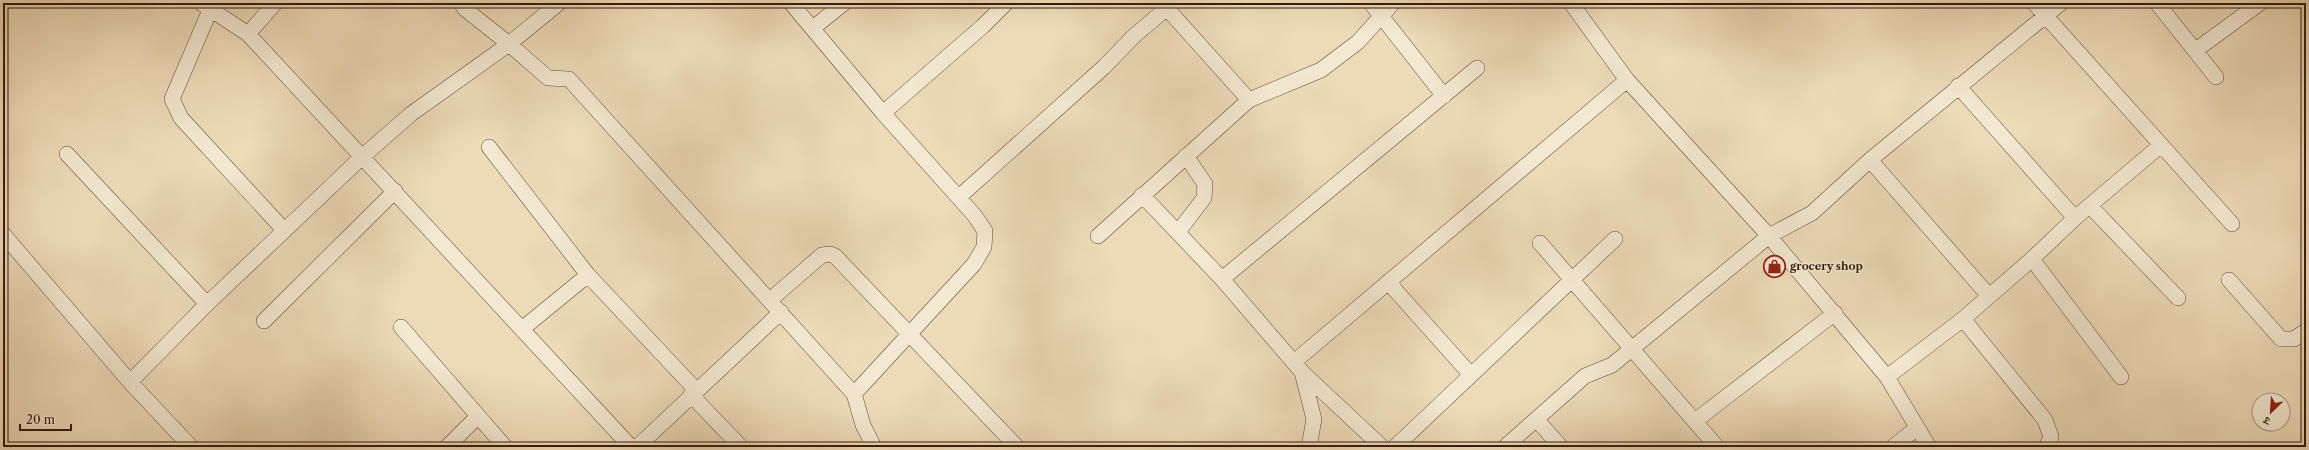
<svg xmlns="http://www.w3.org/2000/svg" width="2309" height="450" font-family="'Libre Caslon Text','Noto Serif Devanagari',serif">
  <rect width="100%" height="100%" fill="#eddbb8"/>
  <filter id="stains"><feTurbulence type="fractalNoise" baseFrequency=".005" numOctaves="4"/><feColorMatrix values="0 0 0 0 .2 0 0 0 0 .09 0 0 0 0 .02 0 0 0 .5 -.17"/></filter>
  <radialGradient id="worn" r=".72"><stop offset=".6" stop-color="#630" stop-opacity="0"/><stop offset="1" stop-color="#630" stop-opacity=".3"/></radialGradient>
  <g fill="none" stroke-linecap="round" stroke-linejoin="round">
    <defs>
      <path id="minor" d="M201 3 248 34 631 447
        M461 3 465 9 509 44 548 78 569 79 854 394 863 425 874 447
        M791 3 883 113 975 216 985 231 984 247 974 264 854 394
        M1162 3 1249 100
        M1371 3 1444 96
        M1571 3 1627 80 1769 236 1887 377 1929 447
        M2034 3 2232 224
        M2157 3 2216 77
        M210 10 172 99 181 118 284 230
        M813 28 844 3
        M248 34 275 3
        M2196 50 2260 3
        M1958 86 2075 218
        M883 113 983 26 1006 3
        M489 147 588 275 696 390
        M67 154 207 304
        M1870 160 1989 296
        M1142 195 1222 279 1302 372 1382 447
        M959 197 1104 67 1134 36 1167 8
        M2090 206 2178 298
        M1178 232 1204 198 1205 184 1186 156
        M3 234 130 382 191 447
        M1098 236 1249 100 1321 70 1358 42 1393 3
        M1540 243 1717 447
        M2032 259 2121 377
        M1222 279 1477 68
        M2229 280 2281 339H2294L2306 331
        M1388 282 1471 375
        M770 300 822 255 830 254 835 256 1017 447
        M1963 319 2045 420 2051 437 2046 447
        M264 321 395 191
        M401 327 505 447
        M522 329 588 275
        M1294 362 1627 80
        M1302 372 1314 419 1309 447
        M1887 377 1963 319 2032 259 2075 218 2161 145
        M130 382 207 304 363 156 411 114 509 44 559 3
        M691 395 741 447
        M1537 420 1561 447
        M1695 421 1835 313
        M1507 445 1585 376 1612 365 1769 236 1812 213 1870 160 2061 3
        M447 447 478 416
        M637 447 781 312
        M1395 447 1615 239
        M1893 447 1917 428"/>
    </defs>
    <!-- minor casing -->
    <use href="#minor" stroke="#614a38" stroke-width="16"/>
    <!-- minor -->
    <use href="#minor" stroke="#f3e8d1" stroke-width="15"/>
  </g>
  <!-- icons -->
  <defs>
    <symbol id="shop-ring" viewBox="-11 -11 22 22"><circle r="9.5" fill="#f3e8d1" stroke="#8f2418" stroke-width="1.5"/><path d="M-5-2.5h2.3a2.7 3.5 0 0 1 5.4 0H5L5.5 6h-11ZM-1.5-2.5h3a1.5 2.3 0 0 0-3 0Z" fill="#8f2418"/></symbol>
  </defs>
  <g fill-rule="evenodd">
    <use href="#shop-ring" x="1762" y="254" width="25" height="25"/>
  </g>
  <g text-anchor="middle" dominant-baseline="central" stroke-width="3" stroke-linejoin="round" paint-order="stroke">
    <!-- poi labels -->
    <g font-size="11" font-weight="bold" fill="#321a0d" stroke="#f3e8d1" text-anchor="start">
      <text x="1790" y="266">grocery shop</text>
    </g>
  </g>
  <!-- margin -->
  <rect width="2309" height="450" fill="none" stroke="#eddbb8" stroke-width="16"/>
  <rect x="4" y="4" width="2301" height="442" fill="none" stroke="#321a0d" stroke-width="2"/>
  <rect x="8" y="8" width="2293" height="434" fill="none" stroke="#321a0d"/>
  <!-- north arrow -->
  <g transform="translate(2271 412) rotate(205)"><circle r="19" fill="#f3e8d1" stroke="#a69683"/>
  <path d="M0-3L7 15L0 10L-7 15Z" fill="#8f2418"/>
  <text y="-6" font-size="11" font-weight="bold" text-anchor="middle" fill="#321a0d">उ</text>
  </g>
  <!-- scale -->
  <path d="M20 424v6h51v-6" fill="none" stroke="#321a0d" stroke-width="2"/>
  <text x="26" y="424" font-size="12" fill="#321a0d" stroke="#f3e8d1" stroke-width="3" paint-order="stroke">20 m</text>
  <rect width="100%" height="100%" filter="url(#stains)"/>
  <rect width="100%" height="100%" fill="url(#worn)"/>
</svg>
